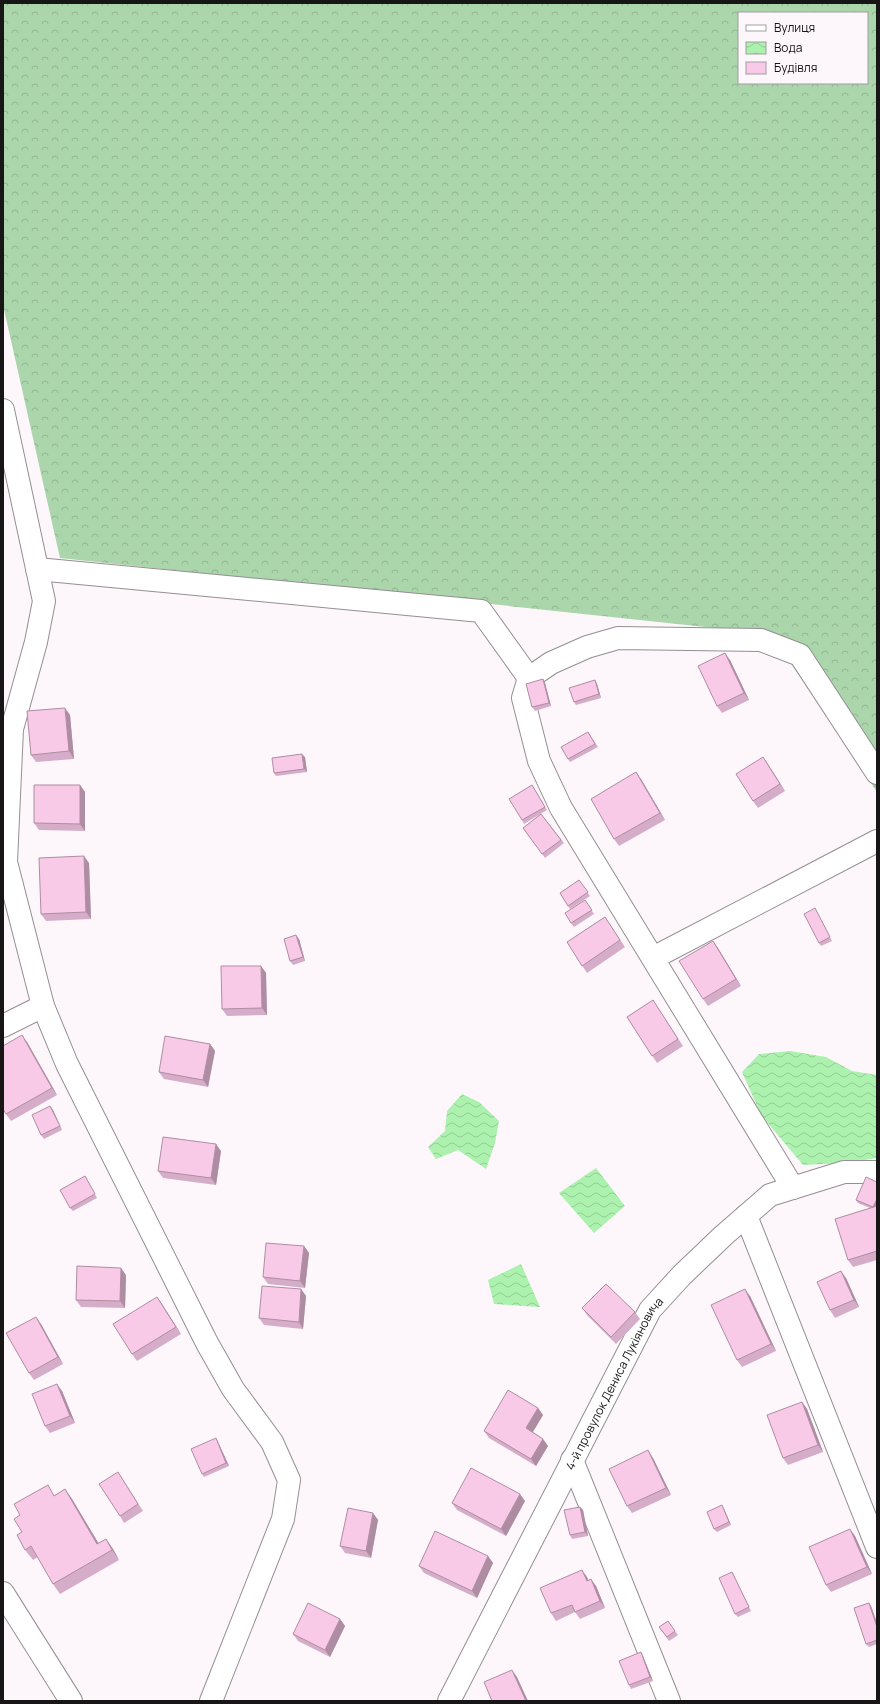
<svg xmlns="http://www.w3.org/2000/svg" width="880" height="1704" font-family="Manrope,sans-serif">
  <defs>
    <pattern id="forest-crowns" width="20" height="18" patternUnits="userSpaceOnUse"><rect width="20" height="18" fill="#abd5ab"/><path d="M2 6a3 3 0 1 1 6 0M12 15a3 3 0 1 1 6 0" fill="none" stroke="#92b692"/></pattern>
    <pattern id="water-waves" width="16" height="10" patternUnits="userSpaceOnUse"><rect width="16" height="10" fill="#acf1ae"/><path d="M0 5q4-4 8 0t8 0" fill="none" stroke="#93ce95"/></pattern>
  </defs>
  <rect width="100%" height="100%" fill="#fdf7fb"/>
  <!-- forest -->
  <path fill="url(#forest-crowns)" fill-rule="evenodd" d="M3 3H877V792L771 634 60 558 3 305ZM739 13H867V83H739Z"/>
  <!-- water -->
  <path fill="url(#water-waves)" d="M790 1051 826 1057 852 1071 877 1075V1158L846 1163 803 1165 761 1115 742 1072 759 1054Z
    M462 1094 479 1102 499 1121 495 1143 486 1169 458 1150 436 1159 428 1147 445 1131 447 1111Z
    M596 1168 625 1206 594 1233 559 1193Z
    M521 1264 540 1307 494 1304 488 1280Z"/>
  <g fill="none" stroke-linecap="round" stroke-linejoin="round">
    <defs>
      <g id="minor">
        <path d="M3 410 44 601 36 642 12 729 6 862 43 1006 67 1064 207 1343 233 1389 272 1442 289 1480 283 1519 211 1701"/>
        <path d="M37 569 481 611 529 678"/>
        <path d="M653 958 877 841"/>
        <path d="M3 1026 43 1006"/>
        <path d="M793 1188 561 808 539 761 523 698 529 678 551 663 587 647 618 638 761 640 800 655 877 773"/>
        <path d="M746 1216 877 1547"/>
        <path d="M572 1460 669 1701"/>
        <path d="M3 1593 71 1701"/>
        <path id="s1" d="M449 1701 650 1310 682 1275 724 1235 770 1195 844 1172H877"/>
      </g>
    </defs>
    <!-- minor casing -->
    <use href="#minor" stroke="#948f92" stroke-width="24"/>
    <!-- minor -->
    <use href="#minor" stroke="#fff" stroke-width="22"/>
  </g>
  <!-- wall -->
  <path fill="#d6adc8" d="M730 660 749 700 722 713 717 706Z
    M543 679 545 683 551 706 535 711 532 707Z
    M595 680 597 684 601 698 576 705 574 702Z
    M70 715 74 759 36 762 31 755Z
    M588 732 598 747 570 762 568 759Z
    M305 757 307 772 276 776 274 773Z
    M763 757 785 791 758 808 753 801Z
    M641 779 665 820 619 846 614 839Z
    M80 785 85 792V831L39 830 34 823Z
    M532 785 547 810 524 824 522 820Z
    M541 814 564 843 545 858 523 828Z
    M89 863 91 919 46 921 41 914Z
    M579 880 590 896 570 909 560 893Z
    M585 900 594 914 574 927 571 923Z
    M815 908 817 912 832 941 821 946 819 943Z
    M605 917 625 947 587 973 567 942Z
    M299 939 305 961 293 965 290 961Z
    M713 941 741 986 708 1006 703 999Z
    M261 966 266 973 267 1015 227 1016 222 1009Z
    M653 1000 683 1046 657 1063 627 1017Z
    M27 1042 57 1095 11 1121 6 1114Z
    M210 1044 215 1051 208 1087 164 1079 159 1072Z
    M50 1106 53 1110 62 1130 44 1139 41 1135Z
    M221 1151 216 1185 163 1178 158 1171Z
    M87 1180 97 1198 73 1211 70 1208Z
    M877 1182V1260L853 1267 848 1260 870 1208 858 1203 856 1200Z
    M304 1246 309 1253 305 1288 268 1284 263 1277Z
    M126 1275 125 1308 81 1307 76 1300Z
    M846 1278 859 1307 835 1318 830 1310Z
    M301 1289 306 1296 303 1329 264 1325 259 1318Z
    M750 1296 776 1351 742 1367 737 1360Z
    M157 1297 181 1334 137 1361 132 1354Z
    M582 1308 635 1312 640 1319 616 1344 587 1315Z
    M41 1324 63 1364 34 1380 29 1373Z
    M62 1391 75 1423 50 1433 45 1426Z
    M802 1402 807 1409 823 1452 788 1465 783 1458Z
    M538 1408 543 1415 533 1432 543 1439 548 1446 536 1466 489 1438 484 1431Z
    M216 1438 218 1442 229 1466 204 1477 202 1474Z
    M653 1458 671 1495 632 1513 627 1506Z
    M118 1472 143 1511 124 1523 120 1516Z
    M65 1489 72 1499 98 1543 106 1539 113 1549 119 1560 60 1594 53 1584 38 1557 33 1560 25 1550 22 1532 55 1495Z
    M525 1501 506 1536 457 1510 452 1503Z
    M580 1507 583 1510 588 1536 572 1539 570 1535Z
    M724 1509 731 1525 717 1532 714 1529Z
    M373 1513 378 1520 371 1558 345 1553 340 1546Z
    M855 1536 872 1574 831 1592 826 1585Z
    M488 1556 493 1563 477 1598 424 1573 419 1566Z
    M734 1576 751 1611 738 1617 735 1614Z
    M587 1577 588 1580 596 1586 605 1608 580 1619 575 1612 556 1621 551 1613Z
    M869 1603 871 1606 877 1623V1644L869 1647 866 1644Z
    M340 1619 345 1626 330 1657 298 1641 293 1634Z
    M668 1621 678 1635 669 1641 659 1627Z
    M641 1652 643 1656 653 1681 631 1689 629 1685Z"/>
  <!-- shaded-wall -->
  <path fill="#ae8da2" d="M725 653 730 660 749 700 744 693Z
    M543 679 545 683 551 706 549 703Z
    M595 680 597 684 601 698 599 694Z
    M65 708 70 715 74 759 69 751Z
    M302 754 305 757 307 772 304 769Z
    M763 757 768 764 785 791 780 784Z
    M636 772 641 779 665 820 660 813Z
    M80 785 85 792V831L80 824Z
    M84 856 89 863 91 919 86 912Z
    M296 935 299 939 305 961 303 957Z
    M713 941 718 948 741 986 736 979Z
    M261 966 266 973 267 1015 262 1008Z
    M22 1035 27 1042 57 1095 52 1088Z
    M210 1044 215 1051 208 1087 203 1080Z
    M50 1106 53 1110 62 1130Z
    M216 1144 221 1151 216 1185 211 1178Z
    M877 1199V1208L873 1207Z
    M304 1246 309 1253 305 1288 300 1281Z
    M121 1268 126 1275 125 1308 120 1301Z
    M841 1271 846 1278 859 1307 854 1300Z
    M301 1289 306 1296 303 1329 299 1322Z
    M745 1289 750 1296 776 1351 771 1344Z
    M157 1297 162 1304 181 1334 176 1327Z
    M36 1317 41 1324 63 1364 58 1357Z
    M57 1384 62 1391 75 1423 70 1416Z
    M802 1402 807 1409 823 1452 818 1445Z
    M538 1408 543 1415 531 1435 526 1428Z
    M216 1438 218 1442 229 1466 226 1463Z
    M543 1439 548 1446 536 1466 531 1459Z
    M648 1450 653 1458 671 1495 666 1488Z
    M65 1489 72 1499 105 1554 97 1544Z
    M520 1494 525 1501 506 1536 501 1529Z
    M722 1505 724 1509 731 1525 729 1522Z
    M580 1507 583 1510 588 1536 585 1532Z
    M373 1513 378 1520 371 1558 366 1551Z
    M850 1529 855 1536 872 1574 867 1567Z
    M106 1539 113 1549 119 1560 112 1550Z
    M488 1556 493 1563 477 1598 472 1591Z
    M582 1570 587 1577 592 1588 587 1581Z
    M591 1579 596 1586 605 1608 600 1601Z
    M869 1603 871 1606 877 1623V1627Z
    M340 1619 345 1626 330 1657 325 1650Z
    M641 1652 643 1656 653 1681 650 1677Z
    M512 1670 517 1677 528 1701H526Z"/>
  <!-- building -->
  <path fill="#f9c9e8" stroke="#ae8da2" d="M725 653 744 693 717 706 698 666Z
    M543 679 549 703 532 707 526 684Z
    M595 680 599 694 574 702 569 688Z
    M65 708 69 751 31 755 27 711Z
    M588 732 595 744 568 759 561 747Z
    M302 754 304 769 274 773 272 758Z
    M763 757 780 784 753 801 736 774Z
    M636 772 660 813 614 839 591 799Z
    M34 785H80V824L34 823Z
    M532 785 545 807 522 820 509 799Z
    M541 814 561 840 542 854 523 828Z
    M84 856 86 912 41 914 39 858Z
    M579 880 588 892 568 906 560 893Z
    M585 900 592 910 571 923 565 913Z
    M815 908 830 937 819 943 804 914Z
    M605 917 620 940 582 966 567 942Z
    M296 935 303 957 290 961 284 939Z
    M713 941 736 979 703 999 679 961Z
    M221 966H261L262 1008 222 1009Z
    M653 1000 678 1039 652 1056 627 1017Z
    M22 1035 52 1088 6 1114 3 1109V1046Z
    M165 1036 210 1044 203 1080 159 1072Z
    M50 1106 60 1126 41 1135 32 1115Z
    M163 1137 216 1144 211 1178 158 1171Z
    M85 1176 95 1194 70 1208 60 1190Z
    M866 1177 877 1182V1199L873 1207 856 1200Z
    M877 1206V1251L848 1260 835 1219Z
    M266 1243 304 1246 300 1281 263 1277Z
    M77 1266 121 1268 120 1301 76 1300Z
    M841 1271 854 1300 830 1310 817 1282Z
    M606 1284 635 1312 611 1337 582 1308Z
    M262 1286 301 1289 299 1322 259 1318Z
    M745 1289 771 1344 737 1360 711 1305Z
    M157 1297 176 1327 132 1354 113 1324Z
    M36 1317 58 1357 29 1373 6 1333Z
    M57 1384 70 1416 45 1426 32 1394Z
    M508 1390 538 1408 526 1428 543 1439 531 1459 484 1431Z
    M802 1402 818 1445 783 1458 767 1415Z
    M216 1438 226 1463 202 1474 191 1449Z
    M648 1450 666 1488 627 1506 609 1469Z
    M471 1468 520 1494 501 1529 452 1503Z
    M118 1472 138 1504 120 1516 99 1484Z
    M48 1485 54 1496 65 1489 97 1544 106 1539 112 1550 53 1584 31 1546 25 1550 17 1535 22 1532 14 1519 20 1515 14 1504Z
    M722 1505 729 1522 714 1529 707 1512Z
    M580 1507 585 1532 570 1535 564 1510Z
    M348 1508 373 1513 366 1551 340 1546Z
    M850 1529 867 1567 826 1585 809 1547Z
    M435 1531 488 1556 472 1591 419 1566Z
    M582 1570 587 1581 591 1579 600 1601 575 1612 572 1605 551 1613 540 1588Z
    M732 1572 749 1607 735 1614 719 1578Z
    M308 1603 340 1619 325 1650 293 1634Z
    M869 1603 877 1627V1640L866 1644 854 1608Z
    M668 1621 675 1631 667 1637 659 1627Z
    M641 1652 650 1677 629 1685 619 1661Z
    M512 1670 526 1701H492L484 1682Z"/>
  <g text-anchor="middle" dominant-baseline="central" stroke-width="3" stroke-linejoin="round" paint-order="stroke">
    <!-- street labels -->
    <g font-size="12" fill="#171516" stroke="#fdf7fb">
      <text stroke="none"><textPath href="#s1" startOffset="358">4-й провулок Дениса Лукіяновича</textPath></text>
    </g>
  </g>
  <!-- border -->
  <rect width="880" height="1704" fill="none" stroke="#171516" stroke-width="8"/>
  <!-- legend -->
  <rect x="738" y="12" width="130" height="72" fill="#fdf7fb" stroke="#a19d9f"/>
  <rect x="746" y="25" width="20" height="6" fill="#ffffff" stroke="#a19d9f"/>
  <text x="774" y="32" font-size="12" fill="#171516">Вулиця</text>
  <rect x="746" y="42" width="20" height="12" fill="url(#water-waves)" stroke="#a19d9f"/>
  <text x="774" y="52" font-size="12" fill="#171516">Вода</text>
  <rect x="746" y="62" width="20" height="12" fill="#f9c9e8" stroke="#a19d9f"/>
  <text x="774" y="72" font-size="12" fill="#171516">Будівля</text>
</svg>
